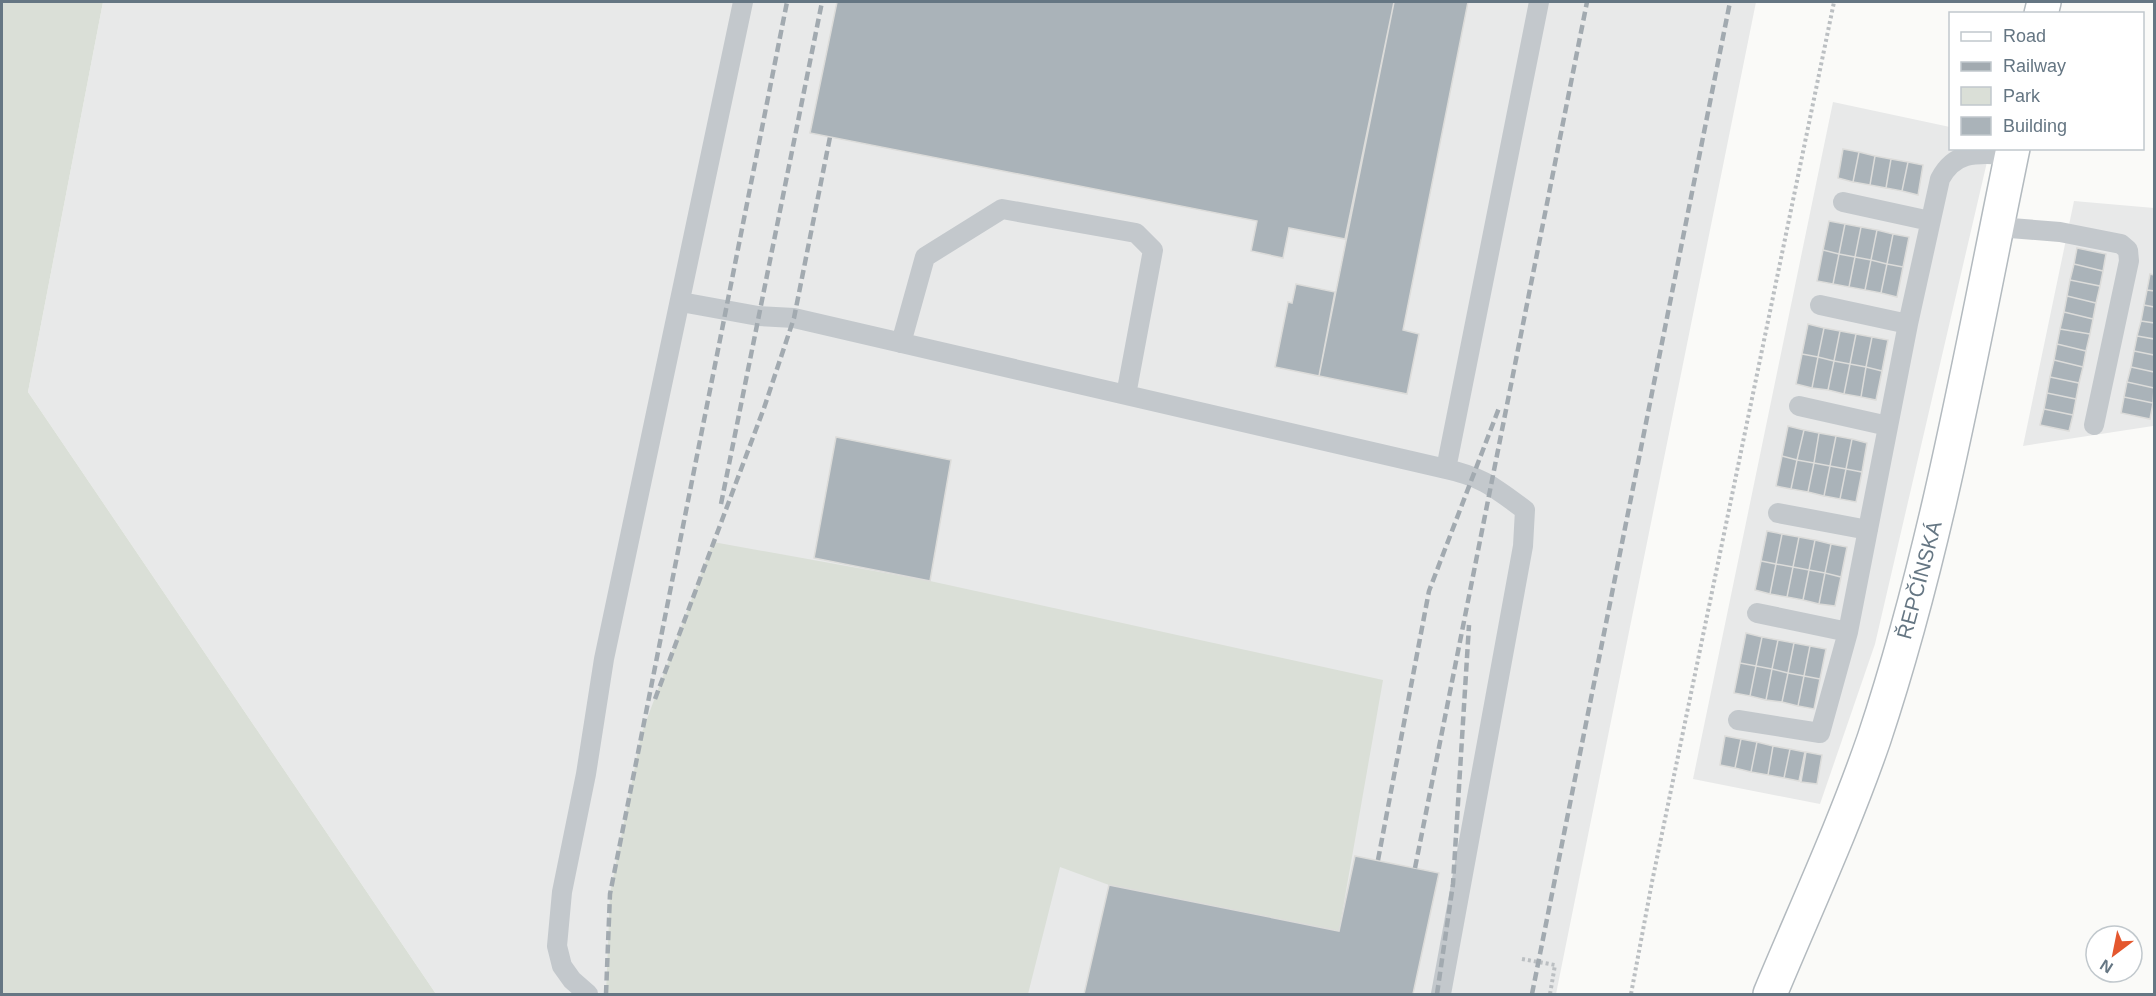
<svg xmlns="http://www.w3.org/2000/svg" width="2156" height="996" font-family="Helvetica,sans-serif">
  <rect width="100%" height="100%" fill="#fafaf8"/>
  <!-- built -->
  <path fill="#e8e9e9" d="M103 2H1756L1556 994H436L28 392Z
    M1833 102 1950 127V148L1990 149 1875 644 1820 804 1693 779Z
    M2074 201 2154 208V418L2153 426 2023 446Z"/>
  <!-- green -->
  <path fill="#dadfd7" d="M2 2H103L28 392 436 994H2Z
    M713 542 930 581 1383 680 1339 931 1109 885 1060 867 1028 994H606L610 894 641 735Z"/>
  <!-- building -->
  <path fill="#aab3b9" stroke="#dcdcda" stroke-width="1.5" d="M837 2H1394L1345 239 1289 228 1283 258 1251 251 1257 221 810 133Z
    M1394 2H1468L1403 330 1419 334 1407 394 1319 376Z
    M1843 149 1859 152 1853 182 1838 178Z
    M1859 152 1875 156 1870 185 1853 182Z
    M1875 156 1891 159 1886 188 1870 185Z
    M1891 159 1908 162 1902 191 1886 188Z
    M1908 162 1923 165 1918 195 1902 191Z
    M1829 221 1845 224 1839 254 1823 250Z
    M1845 224 1861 227 1855 257 1839 254Z
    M1861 227 1877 230 1871 260 1855 257Z
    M1877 230 1893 234 1887 264 1871 260Z
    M1893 234 1909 237 1903 267 1887 264Z
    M2077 248 2106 254 2103 271 2074 264Z
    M1823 250 1839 254 1833 284 1817 281Z
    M1839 254 1855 257 1849 287 1833 284Z
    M1855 257 1871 260 1865 290 1849 287Z
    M1871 260 1887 264 1881 293 1865 290Z
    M1887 264 1903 267 1897 297 1881 293Z
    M2074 264 2103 271 2100 286 2070 280Z
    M2150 274 2154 275V291L2147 290Z
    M2070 280 2100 286 2096 303 2067 296Z
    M1296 284 1335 292 1319 376 1275 367 1288 302 1292 303Z
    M2147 290 2154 291V307L2144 305Z
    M2067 296 2096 303 2093 319 2064 312Z
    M2144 305 2154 307V323L2141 321Z
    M2064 312 2093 319 2090 334 2060 329Z
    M2141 321 2154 323V339L2137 336Z
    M1808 324 1824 328 1818 357 1802 354Z
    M1824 328 1840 331 1834 361 1818 357Z
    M2060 329 2090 334 2086 351 2057 344Z
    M1840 331 1856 334 1850 364 1834 361Z
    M1856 334 1872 337 1866 367 1850 364Z
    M2137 336 2154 339V355L2134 351Z
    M1872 337 1888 340 1882 371 1866 367Z
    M2057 344 2086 351 2083 367 2054 360Z
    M2134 351 2154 355V372L2131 367Z
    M1802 354 1818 357 1812 388 1796 384Z
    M1818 357 1834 361 1828 390 1812 388Z
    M2054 360 2083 367 2079 383 2050 377Z
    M1834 361 1850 364 1844 394 1828 390Z
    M1850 364 1866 367 1861 397 1844 394Z
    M1866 367 1882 371 1876 400 1861 397Z
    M2131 367 2154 372V388L2127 382Z
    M2050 377 2079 383 2076 399 2047 393Z
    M2127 382 2154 388 2153 403 2124 397Z
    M2047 393 2076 399 2073 415 2044 409Z
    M2124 397 2153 403 2150 419 2121 413Z
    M2044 409 2073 415 2069 431 2040 425Z
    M1788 426 1804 430 1797 460 1782 456Z
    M1804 430 1819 433 1814 463 1797 460Z
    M1819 433 1836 436 1830 466 1814 463Z
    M1836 436 1852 439 1846 469 1830 466Z
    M836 437 951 460 930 581 814 558Z
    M1852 439 1867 443 1862 472 1846 469Z
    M1782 456 1797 460 1791 489 1776 486Z
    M1797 460 1814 463 1808 492 1791 489Z
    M1814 463 1830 466 1824 496 1808 492Z
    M1830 466 1846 469 1840 499 1824 496Z
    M1846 469 1862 472 1856 502 1840 499Z
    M1767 531 1782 534 1776 564 1761 561Z
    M1782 534 1799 537 1793 567 1776 564Z
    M1799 537 1815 540 1809 570 1793 567Z
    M1815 540 1831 544 1825 573 1809 570Z
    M1831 544 1847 547 1841 577 1825 573Z
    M1761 561 1776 564 1770 594 1755 590Z
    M1776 564 1793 567 1787 597 1770 594Z
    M1793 567 1809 570 1803 600 1787 597Z
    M1809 570 1825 573 1819 604 1803 600Z
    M1825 573 1841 577 1835 606 1819 604Z
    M1746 633 1762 637 1756 666 1740 663Z
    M1762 637 1778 640 1772 669 1756 666Z
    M1778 640 1794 643 1788 673 1772 669Z
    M1794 643 1810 646 1804 676 1788 673Z
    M1810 646 1826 649 1820 679 1804 676Z
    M1740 663 1756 666 1750 696 1734 693Z
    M1756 666 1772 669 1766 700 1750 696Z
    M1772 669 1788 673 1782 702 1766 700Z
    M1788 673 1804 676 1798 706 1782 702Z
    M1804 676 1820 679 1814 709 1798 706Z
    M1725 736 1741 739 1735 768 1720 765Z
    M1741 739 1757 742 1751 772 1735 768Z
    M1757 742 1773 746 1768 775 1751 772Z
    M1773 746 1790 749 1784 778 1768 775Z
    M1790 749 1805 752 1799 781 1784 778Z
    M1806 752 1822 755 1817 784 1801 782Z
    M1355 856 1439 873 1413 994H1084L1109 885 1339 931Z"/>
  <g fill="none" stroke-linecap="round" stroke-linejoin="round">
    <defs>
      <path id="secondary" d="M2041 14 2044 2
        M1770 994C1805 910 1844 826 1874 739 1938 547 1972 346 2013 148"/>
    </defs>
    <!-- secondary casing -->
    <use href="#secondary" stroke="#b3babf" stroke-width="36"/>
    <!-- path -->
    <path stroke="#bbbfc2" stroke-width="4" stroke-dasharray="3 3" stroke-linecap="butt" d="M1522 959 1555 965 1550 994
      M1631 994 1652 882 1834 2"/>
    <!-- lane -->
    <path stroke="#c3c8cc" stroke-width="20" d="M1843 202 1930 221
      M1998 227 2060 232 2121 244 2128 250 2129 261 2094 425
      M681 302 758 316 794 318 1446 469 1539 2
      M1820 305 1908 324
      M901 343 925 257 1002 209 1136 233 1153 250 1126 395
      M1799 406 1888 426
      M1778 513 1868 530
      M1757 613 1848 632
      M1738 720 1820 733 1848 632 1908 324 1940 179C1956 148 1981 154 2012 155
      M588 994 572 980 562 966 557 946 562 892 586 774 604 659 743 2
      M1441 994 1523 546 1525 510C1495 488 1483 477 1446 469"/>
    <!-- secondary -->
    <use href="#secondary" stroke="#fff" stroke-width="33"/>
    <!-- rail -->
    <path stroke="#a2aab0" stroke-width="4.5" stroke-dasharray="9 4.5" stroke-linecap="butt" d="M721 504 822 2
      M655 699 764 408 794 318 830 137
      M1378 860 1429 591 1499 408
      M1415 868 1587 2
      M606 994 610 894 787 2
      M1437 994 1453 884 1469 625
      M1532 994 1730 2"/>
  </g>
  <g text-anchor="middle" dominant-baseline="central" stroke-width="6" stroke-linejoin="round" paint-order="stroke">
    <!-- street labels -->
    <g font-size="21" fill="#657683" stroke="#fff">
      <text transform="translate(1919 580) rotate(-75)">ŘEPČÍNSKÁ</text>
    </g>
  </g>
  <!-- border -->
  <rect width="2156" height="996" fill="none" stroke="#657683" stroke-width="6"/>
  <!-- legend -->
  <rect x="1949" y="12" width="195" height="138" fill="#ffffff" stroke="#c1c8cd" stroke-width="1.5"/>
  <rect x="1961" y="32" width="30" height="9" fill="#ffffff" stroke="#c1c8cd" stroke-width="1.5"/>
  <text x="2003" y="42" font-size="18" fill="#657683">Road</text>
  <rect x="1961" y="62" width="30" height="9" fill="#a2aab0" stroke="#c1c8cd" stroke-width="1.5"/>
  <text x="2003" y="72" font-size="18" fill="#657683">Railway</text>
  <rect x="1961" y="87" width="30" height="18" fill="#dadfd7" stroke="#c1c8cd" stroke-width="1.5"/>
  <text x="2003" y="102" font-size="18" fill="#657683">Park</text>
  <rect x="1961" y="117" width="30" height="18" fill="#aab3b9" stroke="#c1c8cd" stroke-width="1.5"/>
  <text x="2003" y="132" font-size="18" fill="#657683">Building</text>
  <!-- north arrow -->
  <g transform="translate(2114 954) rotate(212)"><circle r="28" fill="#ffffff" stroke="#c1c8cd" stroke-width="1.5"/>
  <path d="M0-4.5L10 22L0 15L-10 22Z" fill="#e4572e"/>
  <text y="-9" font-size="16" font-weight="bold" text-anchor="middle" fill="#657683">N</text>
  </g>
</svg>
